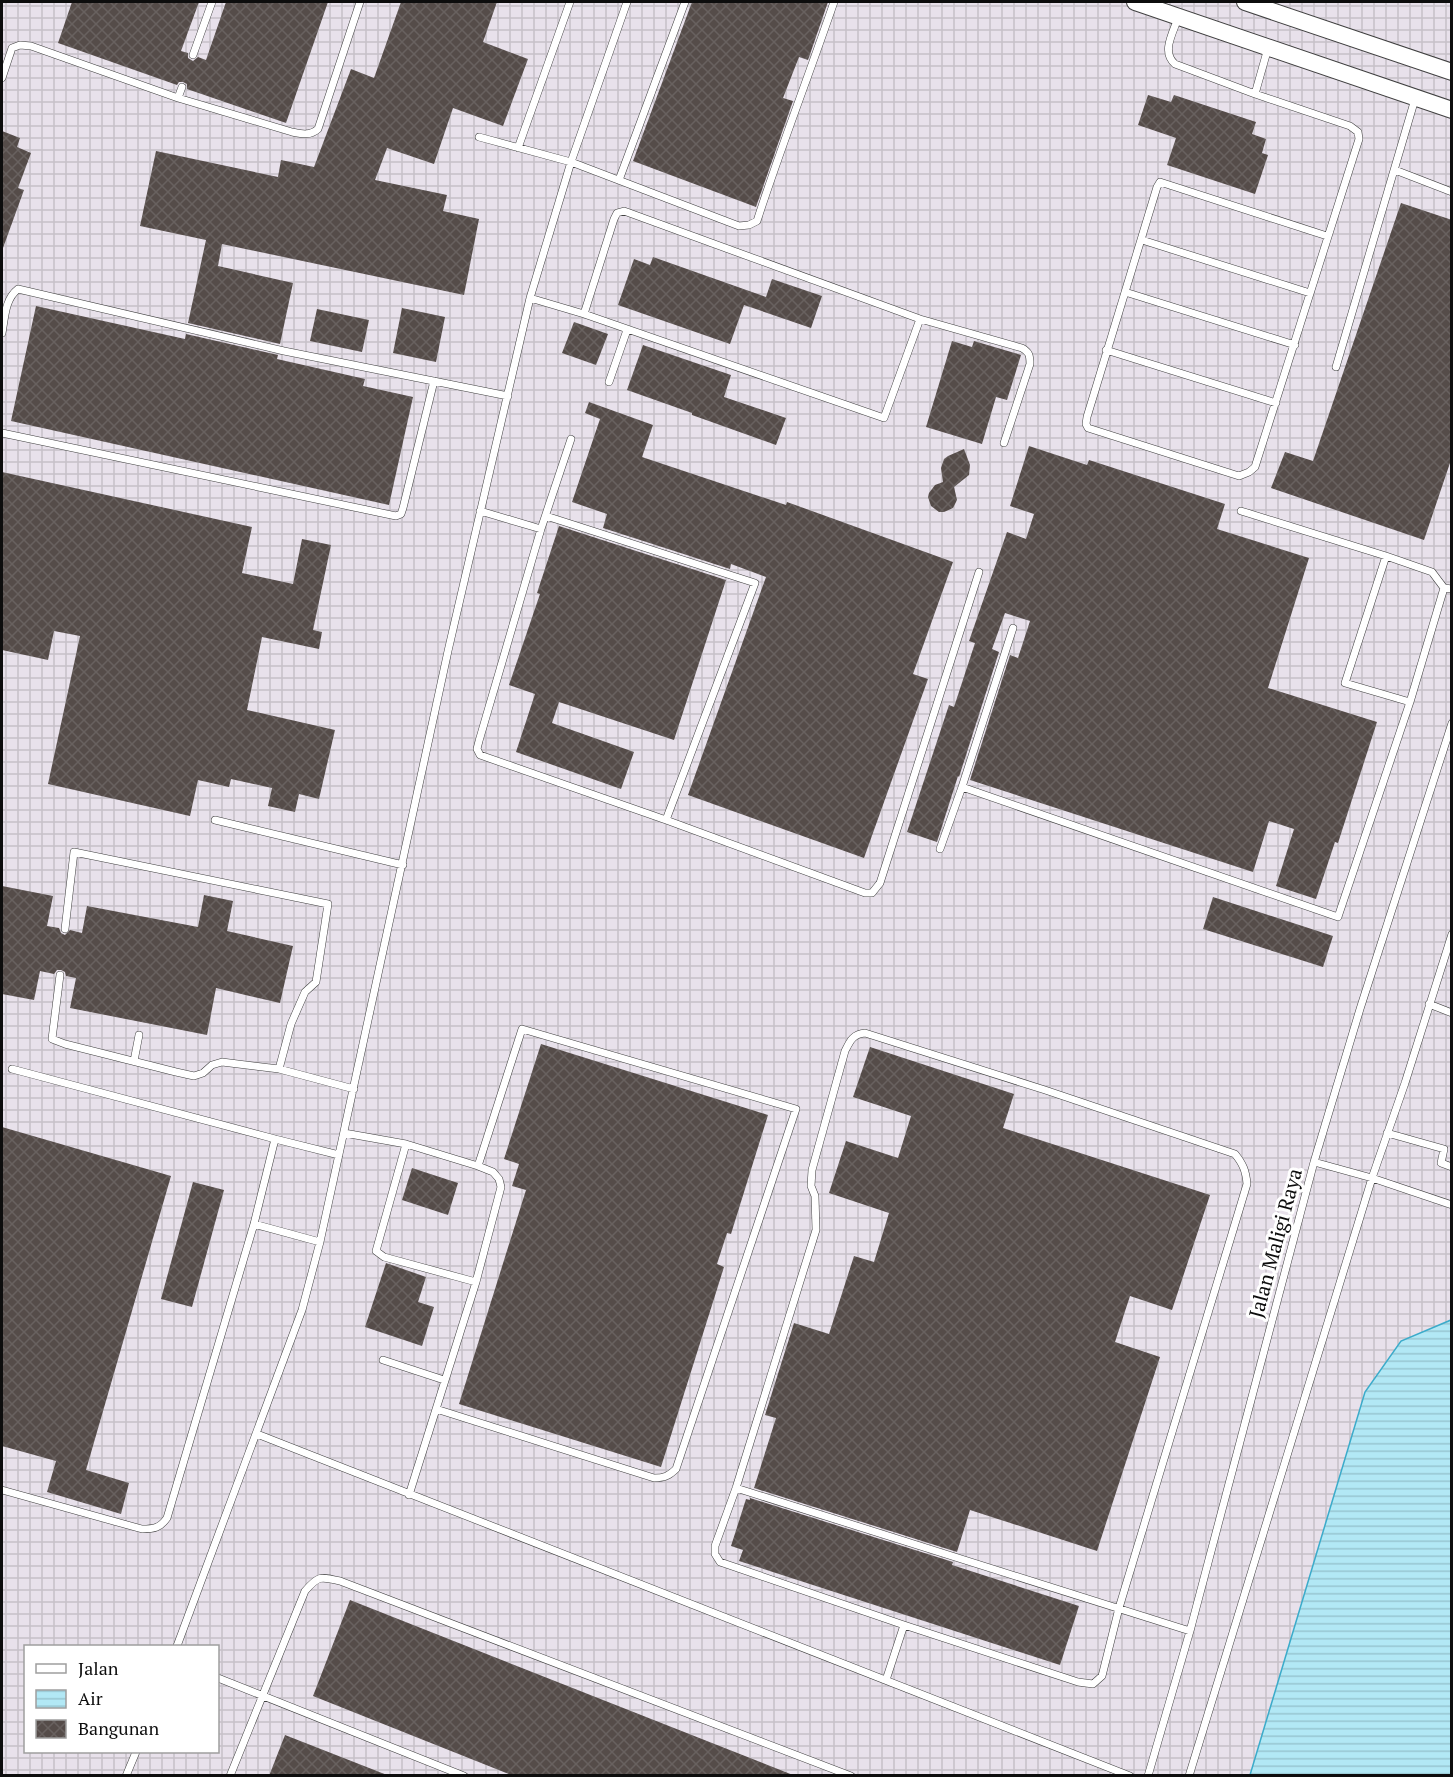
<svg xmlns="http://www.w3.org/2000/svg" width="1453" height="1777" font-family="'PT Serif',serif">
  <defs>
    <pattern id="industrial-grid" width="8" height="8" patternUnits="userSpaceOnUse" patternTransform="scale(1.5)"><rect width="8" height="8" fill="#e8e1eb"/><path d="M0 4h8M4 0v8" fill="none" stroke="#c6c0c8"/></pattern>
    <pattern id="water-rules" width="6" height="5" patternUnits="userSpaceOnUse" patternTransform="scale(1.5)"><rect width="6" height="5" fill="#b2e8f5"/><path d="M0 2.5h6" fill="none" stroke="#98c6d1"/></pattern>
    <pattern id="building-cross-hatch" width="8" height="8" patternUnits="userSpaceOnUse" patternTransform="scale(1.5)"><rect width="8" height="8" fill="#554c49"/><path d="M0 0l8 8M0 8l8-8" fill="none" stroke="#68615f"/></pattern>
  </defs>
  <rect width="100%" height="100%" fill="#fff8ed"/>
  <!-- industrial -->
  <path fill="url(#industrial-grid)" fill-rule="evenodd" d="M2 2H1451V1775H2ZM26 1646H218V1752H26Z"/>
  <!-- water -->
  <path fill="url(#water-rules)" stroke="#3babca" stroke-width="1.5" d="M1451 1320V1775H1250L1365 1392 1401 1341Z"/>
  <!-- building -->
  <path fill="url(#building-cross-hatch)" d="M72 2H199L181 51 188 53V58L193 61 198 57 206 60 226 2H328L286 123 187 89V84L183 82H179L177 85 58 43Z
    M401 2H497L483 42 528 59 503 126 453 108 434 164 387 148 375 180 447 195 443 211 479 219 464 295 222 244 218 266 293 283 280 344 188 323 206 240 140 226 156 151 278 177 281 160 314 167 351 69 374 78Z
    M692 2H828L808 60 799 57 783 98 793 101 756 207 633 161Z
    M1148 95 1171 102 1174 95 1256 122 1252 134 1266 139 1262 153 1268 155 1255 194 1167 165 1176 138 1138 125Z
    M2 131 20 138 17 147 31 153 18 188 24 190 3 248H2Z
    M1401 203 1452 220V457L1424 540 1271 488 1285 452 1313 461Z
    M653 257 766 297 772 279 822 296 811 328 744 305 730 344 618 305 634 259 650 265Z
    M36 306 185 339 186 334 278 355 277 359 365 379 363 386 413 397 389 505 11 421Z
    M402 308 445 317 436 362 393 353Z
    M317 309 369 320 362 352 310 341Z
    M574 322 608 334 596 365 562 353Z
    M952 341 972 347 974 341 1021 355 1007 400 996 397 982 444 926 427Z
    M643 345 731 375 724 397 786 418 776 445 692 415V413L627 390Z
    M589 402 653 425 642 457 786 505 787 502 953 562 913 674 928 679 864 858 688 795 766 577 731 564 730 569 603 528 607 514 572 502 600 419 585 413Z
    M1029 446 1087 465 1089 460 1225 504 1217 529 1309 558 1268 688 1377 722 1338 843 1335 842 1316 899 1276 886 1294 829 1269 821 1253 872 970 780 1010 655 1018 658 1030 621 1005 613 992 649 999 652 959 777 958 776 937 842 907 832 949 705 954 707 975 643 969 641 1007 532 1026 539 1034 514 1010 506Z
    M964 449 970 465 969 475 954 487 957 500 953 508 944 512H939L931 506 928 497 929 493 935 485 943 482 941 468 944 459 948 456Z
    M2 472 252 527 242 573 293 584 302 539 331 545 313 630 322 632 319 649 262 637 247 710 335 730 319 799 299 794 295 812 268 806 272 788 231 779 229 787 198 780 190 816 48 784 80 636 54 631 48 660 2 650Z
    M559 526 726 580 674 740 559 702 552 723 634 752 621 789 516 752 535 694 509 685 540 594 537 593Z
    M2 886 53 896 47 926 59 928 61 933 65 935 70 930 82 933 87 906 198 927 204 895 233 901 227 931 293 946 280 1003 216 988 207 1035 70 1008 76 978 66 976 65 972 61 970H57L54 974 40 971 34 1000 2 994Z
    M1213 897 1333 936 1323 967 1203 929Z
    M541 1044 768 1115 731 1234 727 1233 717 1264 724 1267 661 1467 459 1404 526 1190 512 1186 519 1164 504 1159Z
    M870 1047 1014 1094 1003 1128 1210 1195 1172 1310 1130 1296 1115 1342 1160 1357 1097 1551 970 1510 957 1552 754 1488 776 1418 765 1415 794 1323 829 1334 854 1256 874 1262 889 1213 829 1193 846 1141 898 1158 911 1116 853 1097Z
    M2 1127 171 1176 86 1470 129 1483 121 1514 47 1492 56 1461 2 1446Z
    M412 1168 458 1183 448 1215 402 1200Z
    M193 1182 224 1190 192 1307 161 1299Z
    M386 1263 426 1277 418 1302 434 1307 422 1346 365 1327Z
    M750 1498 953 1562 952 1565 1079 1606 1060 1665 739 1561 743 1550 731 1546 746 1499 750 1500Z
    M350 1600 793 1775V1776H514L313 1696Z
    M285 1735 387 1775 386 1776H269Z"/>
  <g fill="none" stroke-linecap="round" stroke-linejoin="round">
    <defs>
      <path id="service" d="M1178 18C1173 33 1161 52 1175 64L1255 94 1350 126 1358 132 1359 139 1255 467 1249 472 1239 476 1088 428 1086 424 1087 417 1157 187 1160 182 1327 236
        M193 55 212 2
        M2 78 12 48 20 45 31 46 178 98 292 132C302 134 310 136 318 129L360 2
        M1255 94 1268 48
        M178 98 182 87
        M479 137 571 162 739 226 749 225 757 221C781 147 809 75 834 2
        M518 148 570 2
        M1395 170 1452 192
        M619 180 685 2
        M1142 240 1310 293
        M1125 292 1295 345
        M530 298 584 314 884 418 920 319 624 211 617 213 614 219 584 314
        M920 319 1022 348C1029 352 1030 355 1030 364L1004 443
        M2 333C5 317 5 299 18 289L284 351 508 396
        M1106 350 1276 403
        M1336 367 1415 99
        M609 382 627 330
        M2 433 396 516 401 514 403 508 434 381
        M571 439 541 529 479 741 477 749 480 755 666 820 865 893H872L880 883 979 572
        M480 511 541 529
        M1241 511 1386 556 1432 572 1444 588 1452 589
        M546 516 755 583 666 820
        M1410 702 1444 588
        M962 787 1338 917 1410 702 1345 683 1386 556
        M215 820 403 865
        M940 849 962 787 1013 628
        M65 929 74 852 328 904 316 982 305 992 291 1024 279 1069
        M60 975 52 1039 65 1044 176 1072 194 1076 203 1073 212 1065 222 1062 279 1069 354 1089
        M1429 1004 1452 1013
        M865 1033 1045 1090 1235 1154C1243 1164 1246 1171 1247 1184L1119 1608 1102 1676 1093 1684 1078 1682 904 1625 720 1562 715 1554V1546L736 1488 816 1230 815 1196 811 1186 812 1170 845 1051C850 1041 853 1034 865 1033Z
        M134 1061 139 1035
        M12 1069 275 1139 339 1155
        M344 1133 406 1144 478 1166 493 1172 499 1179 501 1187 476 1282 409 1495
        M1387 1133 1444 1149 1441 1163 1452 1167
        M406 1144 376 1251 384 1257 476 1282
        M1314 1162 1372 1178 1452 1205
        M254 1224 320 1242
        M383 1360 444 1380
        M436 1409 654 1478C664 1478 669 1476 676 1469L796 1109 522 1029 478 1166
        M257 1434 1130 1776
        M736 1488 1190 1631
        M2 1490 142 1529C154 1529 160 1528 167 1518L254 1224 275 1139
        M177 1646 302 1310 320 1242 448 651 530 298 571 162 627 2
        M218 1678 464 1776
        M886 1680 904 1625
        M126 1776 136 1752
        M230 1776 305 1591C318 1576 320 1576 340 1581L851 1776
        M1148 1776 1190 1631 1314 1162 1360 1009 1452 723
        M1189 1776 1372 1178 1405 1083 1452 934"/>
      <path id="tertiary" d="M1135 2 1452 110
        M1245 2 1452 72"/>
    </defs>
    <!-- service casing -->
    <use href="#service" stroke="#404040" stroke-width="8"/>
    <!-- tertiary casing -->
    <use href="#tertiary" stroke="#404040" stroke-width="18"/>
    <!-- service -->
    <use href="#service" stroke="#fff" stroke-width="7"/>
    <!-- tertiary -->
    <use href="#tertiary" stroke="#fff" stroke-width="16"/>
  </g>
  <g text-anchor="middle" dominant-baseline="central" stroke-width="6" stroke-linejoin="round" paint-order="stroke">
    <!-- street labels -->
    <g font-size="20" fill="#0d0d0d" stroke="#fff">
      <text transform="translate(1275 1243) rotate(-75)">Jalan Maligi Raya</text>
    </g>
  </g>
  <!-- border -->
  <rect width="1453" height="1777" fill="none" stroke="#0d0d0d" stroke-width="6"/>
  <!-- legend -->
  <rect x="24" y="1645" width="195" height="108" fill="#ffffff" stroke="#9e9e9e" stroke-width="1.5"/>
  <rect x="36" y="1664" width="30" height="9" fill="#ffffff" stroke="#9e9e9e" stroke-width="1.5"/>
  <text x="78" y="1675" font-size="18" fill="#0d0d0d">Jalan</text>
  <rect x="36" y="1690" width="30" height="18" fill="url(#water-rules)" stroke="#9e9e9e" stroke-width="1.5"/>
  <text x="78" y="1705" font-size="18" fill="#0d0d0d">Air</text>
  <rect x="36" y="1720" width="30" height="18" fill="url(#building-cross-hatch)" stroke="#9e9e9e" stroke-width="1.5"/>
  <text x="78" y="1735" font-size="18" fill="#0d0d0d">Bangunan</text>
</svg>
